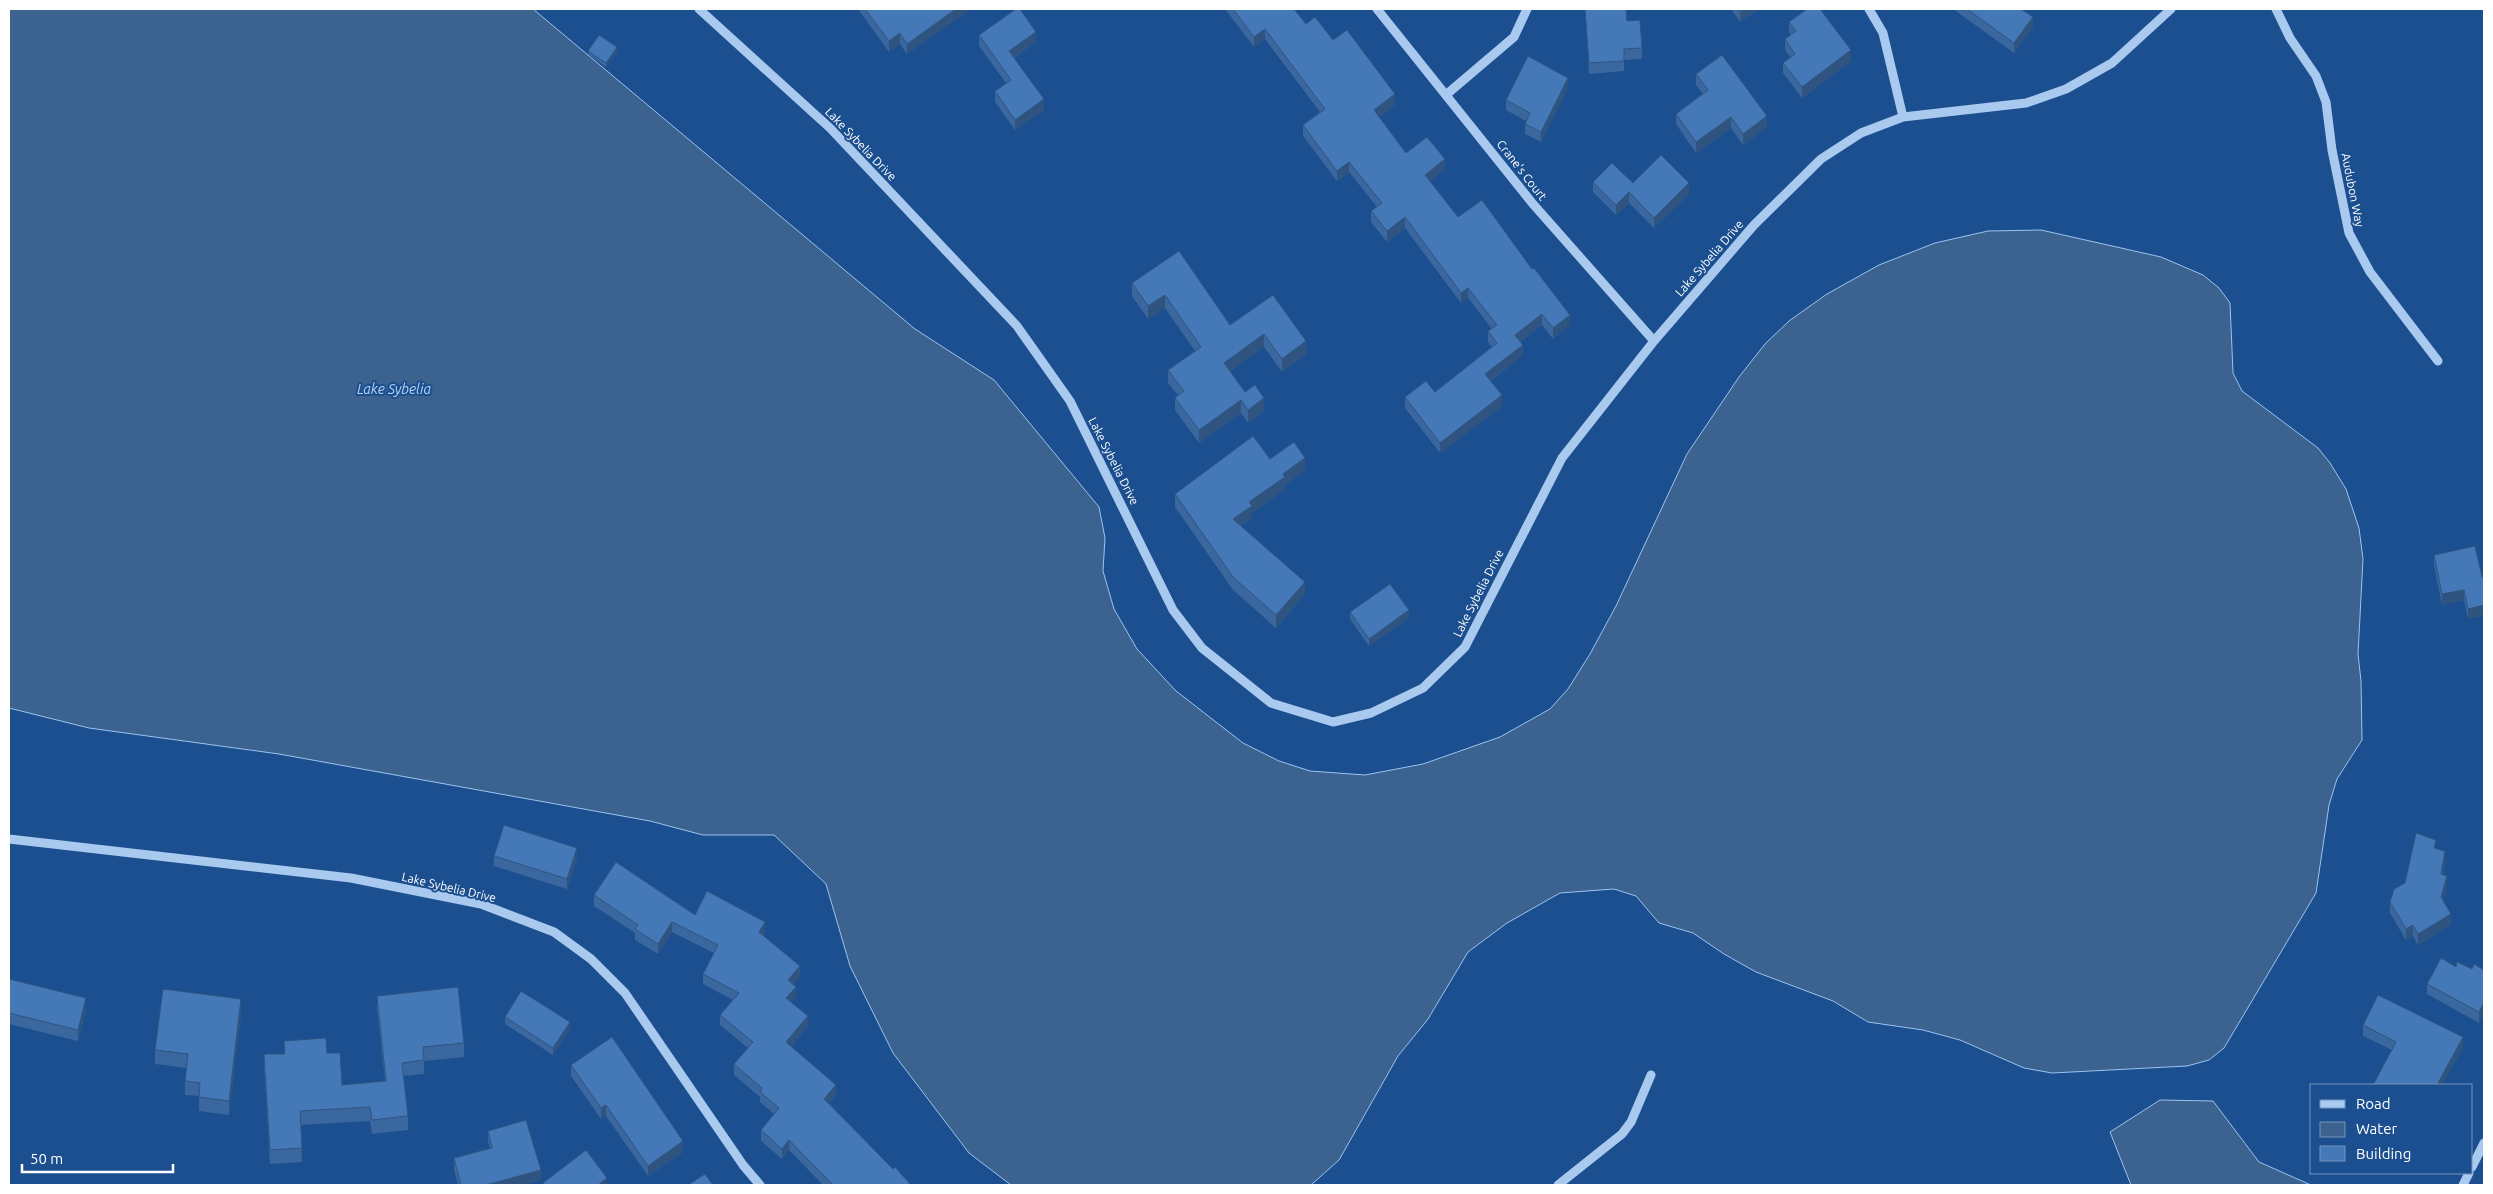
<svg xmlns="http://www.w3.org/2000/svg" width="2493" height="1194" font-family="Ubuntu,sans-serif">
  <rect width="100%" height="100%" fill="#1b4f8f"/>
  <!-- water -->
  <path fill="#3c6290" stroke="#9cc4f0" d="M9 9H533L915 329 994 380 1099 507 1105 538 1103 571 1114 609 1137 649 1176 691 1243 743 1279 761 1310 771 1365 775 1423 764 1500 737 1550 709 1568 689 1590 654 1616 606 1687 454 1739 377 1765 344 1789 321 1827 294 1879 265 1935 243 1988 231 2041 230 2161 257 2203 275 2219 288 2230 303 2233 373 2242 391 2318 448 2330 463 2346 489 2359 528 2363 559 2358 654 2361 681 2362 740 2337 779 2329 805 2316 893 2224 1048 2209 1060 2187 1066 2052 1073 2024 1068 1960 1040 1923 1030 1868 1022 1833 1001 1756 972 1724 954 1693 933 1659 923 1636 896 1614 889 1560 893 1507 923 1468 952 1428 1019 1398 1056 1339 1160 1311 1185H1011L969 1153 893 1053 850 966 826 884 774 835H703L650 821 279 754 89 728 9 708Z
    M2160 1100 2213 1101 2259 1162 2311 1185H2131L2110 1132Z"/>
  <g fill="none" stroke-linecap="round" stroke-linejoin="round">
    <!-- minor -->
    <path stroke="#a9c9ee" stroke-width="9" d="M699 9 830 128 1017 326 1070 401 1173 610 1202 648 1271 703 1333 722 1371 713 1423 688 1465 647 1562 458 1654 341 1754 225 1821 159 1861 133 1903 117 2026 103 2066 89 2112 63 2171 9
      M1377 9 1533 204 1654 341
      M1869 9 1883 33 1903 117
      M2276 9 2290 38 2316 76 2326 102 2332 150 2349 233 2370 272 2438 361
      M1447 94 1514 37 1527 9
      M9 839 351 878 481 904 554 932 591 959 625 993 743 1165 760 1185
      M2472 1167 2484 1143
      M1558 1185 1622 1134 1631 1122 1651 1075
      M2463 1185 2469 1173"/>
  </g>
  <!-- wall -->
  <path fill="#3a679d" d="M858 9H971L907 54 900 44 889 52Z
    M1225 9H1294L1306 24 1333 40 1395 105 1379 117 1406 153 1445 169 1430 181 1458 217 1570 325 1553 339 1542 325 1520 342 1523 355 1490 381 1502 406 1440 453 1405 408V397L1435 392 1492 347 1488 342V331L1492 329 1468 298 1461 303 1405 228 1387 242 1371 222V211L1377 207 1349 172 1337 181 1303 136V125L1320 112 1265 39 1254 47Z
    M1585 9 1627 21 1642 48V59L1624 60V71L1589 74Z
    M1731 9H1759L1740 22Z
    M1953 9H2021L2033 27 2014 53Z
    M1789 22 1851 61 1802 98 1783 73V63L1790 57 1785 50V39L1791 35 1789 32Z
    M979 35 1036 42 1014 58 1044 110 1015 130 995 102V91L1006 83 979 46Z
    M588 51H617L606 67 588 54Z
    M1696 74 1767 127 1743 145 1731 128 1696 153 1676 124V114L1703 94 1696 85Z
    M1568 88 1541 142 1525 134V124L1526 121 1506 110V100Z
    M1593 182 1633 183 1689 194 1654 228 1629 203 1616 215 1593 192Z
    M1179 251 1230 325 1273 295 1306 354 1282 372 1264 347 1230 371 1245 392 1264 411 1248 423 1241 413 1199 443 1175 410V398L1178 395 1168 383V370L1195 351 1165 308 1148 319 1132 296V283Z
    M1305 470 1285 485V489L1252 513V518L1241 526 1305 594 1276 628 1233 590 1175 507V494Z
    M2475 546 2468 619 2464 600 2442 605 2434 565V555Z
    M1350 612 1409 618 1369 646 1350 619Z
    M2436 849 2445 862 2443 875 2447 887 2443 900 2451 924 2418 945 2413 936 2406 940 2390 913V902L2405 883Z
    M494 856 577 859 567 889 494 866Z
    M594 895 695 915 765 932 763 935 800 976 793 984 796 997 791 1002 808 1026 791 1047 836 1095 829 1103 893 1169 911 1185H823L789 1150 782 1159 761 1141V1130L774 1114 760 1102V1097L734 1075V1064L748 1048 720 1025V1015L733 1000 703 984V974L714 953 672 932 658 954 635 940V933L594 906Z
    M2472 969 2484 970V1013L2479 1023 2427 994V984Z
    M9 979 86 1009 78 1041 9 1024Z
    M377 996 464 1043V1057L424 1061V1074L403 1076 408 1116V1130L372 1134 370 1121 301 1125 302 1162 270 1164 264 1068V1054H284V1041L327 1053 342 1085 385 1081 377 1009Z
    M241 1013 229 1115 199 1111V1096L185 1095V1081L187 1068 155 1064V1050Z
    M505 1017 570 1029 553 1055 505 1024Z
    M2363 1025 2463 1047 2442 1085H2373L2392 1050 2363 1036Z
    M571 1065 683 1152 648 1176 606 1116 601 1119 571 1076Z
    M488 1131 541 1180 523 1185H458L454 1169V1158L490 1148 488 1142Z"/>
  <!-- shaded-wall -->
  <path fill="#305480" d="M956 9H971L907 54V44Z
    M1745 9H1759L1740 22V12Z
    M2033 17V27L2014 53V43Z
    M1265 29V39L1254 47V37Z
    M1036 32V42L1009 61V51Z
    M900 33V44L889 52V41Z
    M617 47V51L606 67V63Z
    M1851 50V61L1802 98V87Z
    M1568 78V88L1541 142V132Z
    M1395 94V105L1374 120V110Z
    M1044 99V110L1015 130V120Z
    M1767 116V127L1743 145V134Z
    M1731 117V128L1696 153V142Z
    M1445 159V169L1425 185V175Z
    M1349 162V172L1337 181V171Z
    M1689 183V194L1654 228V218Z
    M1629 192V203L1616 215V205Z
    M1405 217V228L1387 242V231Z
    M1468 288V298L1461 303V293Z
    M1165 295V308L1148 319V306Z
    M1542 314V325L1515 346V335Z
    M1570 315V325L1553 339V328Z
    M1264 334V347L1224 376V363Z
    M1306 341V354L1282 372V359Z
    M1523 345V355L1485 384V374Z
    M1502 395V406L1440 453V443Z
    M1264 398V411L1248 423V410Z
    M1241 400V413L1199 443V430Z
    M1305 458V470L1285 485V489L1252 513V518L1233 532V519L1249 502 1283 474Z
    M1305 582V594L1276 628V615Z
    M2464 590V600L2442 605V594Z
    M2484 605V616L2468 619V609Z
    M1409 610V618L1369 646V639Z
    M577 848V859L567 889V879Z
    M2445 851V862L2441 884V874Z
    M2447 876V887L2441 907V897Z
    M2451 914V924L2418 945V934Z
    M672 922V932L658 954V944Z
    M765 922V932L759 942V932Z
    M2413 925V936L2406 940V929Z
    M800 966V976L788 990V980Z
    M796 987V997L786 1008V998Z
    M86 998V1009L78 1041V1030Z
    M241 999V1013L229 1115V1101Z
    M2484 1002V1013L2479 1023V1012Z
    M808 1016V1026L786 1053V1042Z
    M570 1022V1029L553 1055V1048Z
    M2463 1037V1047L2442 1085H2437Z
    M836 1085V1095L824 1109V1099Z
    M606 1105V1116L601 1119V1108Z
    M789 1140V1150L782 1159V1149Z
    M683 1141V1152L648 1176V1166Z
    M541 1170V1180L523 1185H486Z
    M607 1178V1185H598Z"/>
  <!-- building -->
  <path fill="#4478b7" stroke="#305480" d="M865 9H956L907 44 900 33 889 41Z
    M1016 9H1020L1036 32 1009 51 1044 99 1015 120 995 91 1011 80 979 35Z
    M1233 9H1294L1306 24 1315 17 1333 40 1347 30 1395 94 1374 110 1406 153 1427 137 1445 159 1425 175 1458 217 1482 200 1532 269 1534 268 1570 315 1553 328 1542 314 1515 335 1523 345 1485 374 1502 395 1440 443 1405 397 1426 381 1435 392 1497 343 1488 331 1497 325 1468 288 1461 293 1405 217 1387 231 1371 211 1382 203 1349 162 1337 171 1303 125 1325 109 1265 29 1254 37Z
    M1585 9H1626L1627 21 1640 20 1642 48 1624 49V61L1589 63Z
    M1738 9H1745L1740 12Z
    M1807 9H1820L1851 50 1802 87 1783 63 1795 54 1785 39 1796 31 1789 22Z
    M1967 9H2021L2033 17 2014 43Z
    M599 35 617 47 606 63 588 51Z
    M1722 55 1767 116 1743 134 1731 117 1696 142 1676 114 1708 90 1696 74Z
    M1528 56 1568 78 1541 132 1525 124 1530 113 1506 100Z
    M1661 155 1689 183 1654 218 1629 192 1616 205 1593 182 1612 163 1633 183Z
    M1179 251 1230 325 1273 295 1306 341 1282 359 1264 334 1224 363 1245 392 1255 385 1264 398 1248 410 1241 400 1199 430 1175 398 1184 391 1168 370 1201 347 1165 295 1148 306 1132 283Z
    M1253 436 1270 459 1294 442 1305 458 1283 474 1285 477 1249 502 1252 506 1233 519 1305 582 1276 615 1233 577 1175 494Z
    M2475 546 2482 577H2484V605L2468 609 2464 590 2442 594 2434 555Z
    M1390 584 1409 610 1369 639 1350 612Z
    M504 825 577 848 567 879 494 856Z
    M2416 833 2436 840 2434 848 2445 851 2441 874 2447 876 2441 897 2451 914 2418 934 2413 925 2406 929 2390 902 2394 889 2405 883Z
    M616 862 695 915 707 891 765 922 759 932 800 966 788 980 796 987 786 998 808 1016 786 1042 836 1085 824 1099 893 1169 895 1167 911 1185H833L789 1140 782 1149 761 1130 779 1108 760 1092 762 1088 734 1064 753 1042 720 1015 739 993 703 974 718 945 672 922 658 944 635 929 638 925 594 895Z
    M2441 958 2456 967 2457 962 2472 969 2474 964 2484 970V1002L2479 1012 2427 984Z
    M9 979 86 998 78 1030 9 1013Z
    M458 987 464 1043 423 1047 424 1060 402 1063 408 1116 372 1120 370 1107 300 1111 302 1148 270 1150 264 1054H285L284 1041 326 1038 327 1053H340L342 1085 386 1081 377 996Z
    M163 989 241 999 229 1101 199 1097 200 1083 185 1081 188 1054 155 1050Z
    M521 991 570 1022 553 1048 505 1017Z
    M2378 995 2463 1037 2437 1085H2373L2396 1042 2363 1025Z
    M612 1037 683 1141 648 1166 606 1105 601 1108 571 1065Z
    M526 1120 541 1170 486 1185H461L454 1158 492 1148 488 1131Z
    M586 1150 607 1178 598 1185H545L543 1183Z
    M705 1174 713 1185H688Z"/>
  <g text-anchor="middle" dominant-baseline="central" stroke-width="4" stroke-linejoin="round" paint-order="stroke">
    <!-- street labels -->
    <g font-size="12" fill="#fff" stroke="#1b4f8f">
      <text transform="translate(861 144) rotate(46)">Lake Sybelia Drive</text>
      <text transform="translate(1522 170) rotate(52)">Crane's Court</text>
      <text transform="translate(2353 190) rotate(79)">Audubon Way</text>
      <text transform="translate(1709 258) rotate(-49)">Lake Sybelia Drive</text>
      <text transform="translate(1114 461) rotate(63)">Lake Sybelia Drive</text>
      <text transform="translate(1478 593) rotate(-63)">Lake Sybelia Drive</text>
      <text transform="translate(449 887) rotate(13)">Lake Sybelia Drive</text>
    </g>
    <!-- water labels -->
    <g font-size="14" font-style="italic" fill="#b5d3f5" stroke="#1b4f8f">
      <text x="394" y="389">Lake Sybelia</text>
    </g>
  </g>
  <!-- border -->
  <rect width="2493" height="1194" fill="none" stroke="#ffffff" stroke-width="20"/>
  <!-- legend -->
  <rect x="2310" y="1084" width="162" height="90" fill="#1b4f8f" stroke="#7695bc"/>
  <rect x="2320" y="1100" width="25" height="8" fill="#a9c9ee" stroke="#7695bc"/>
  <text x="2356" y="1109" font-size="15" fill="#ffffff">Road</text>
  <rect x="2320" y="1122" width="25" height="15" fill="#3c6290" stroke="#7695bc"/>
  <text x="2356" y="1134" font-size="15" fill="#ffffff">Water</text>
  <rect x="2320" y="1146" width="25" height="15" fill="#4478b7" stroke="#7695bc"/>
  <text x="2356" y="1159" font-size="15" fill="#ffffff">Building</text>
  <!-- scale -->
  <path d="M22 1164v8h151v-8" fill="none" stroke="#ffffff" stroke-width="2.5"/>
  <text x="30" y="1164" font-size="15" fill="#ffffff" stroke="#1b4f8f" stroke-width="4" paint-order="stroke">50 m</text>
</svg>
